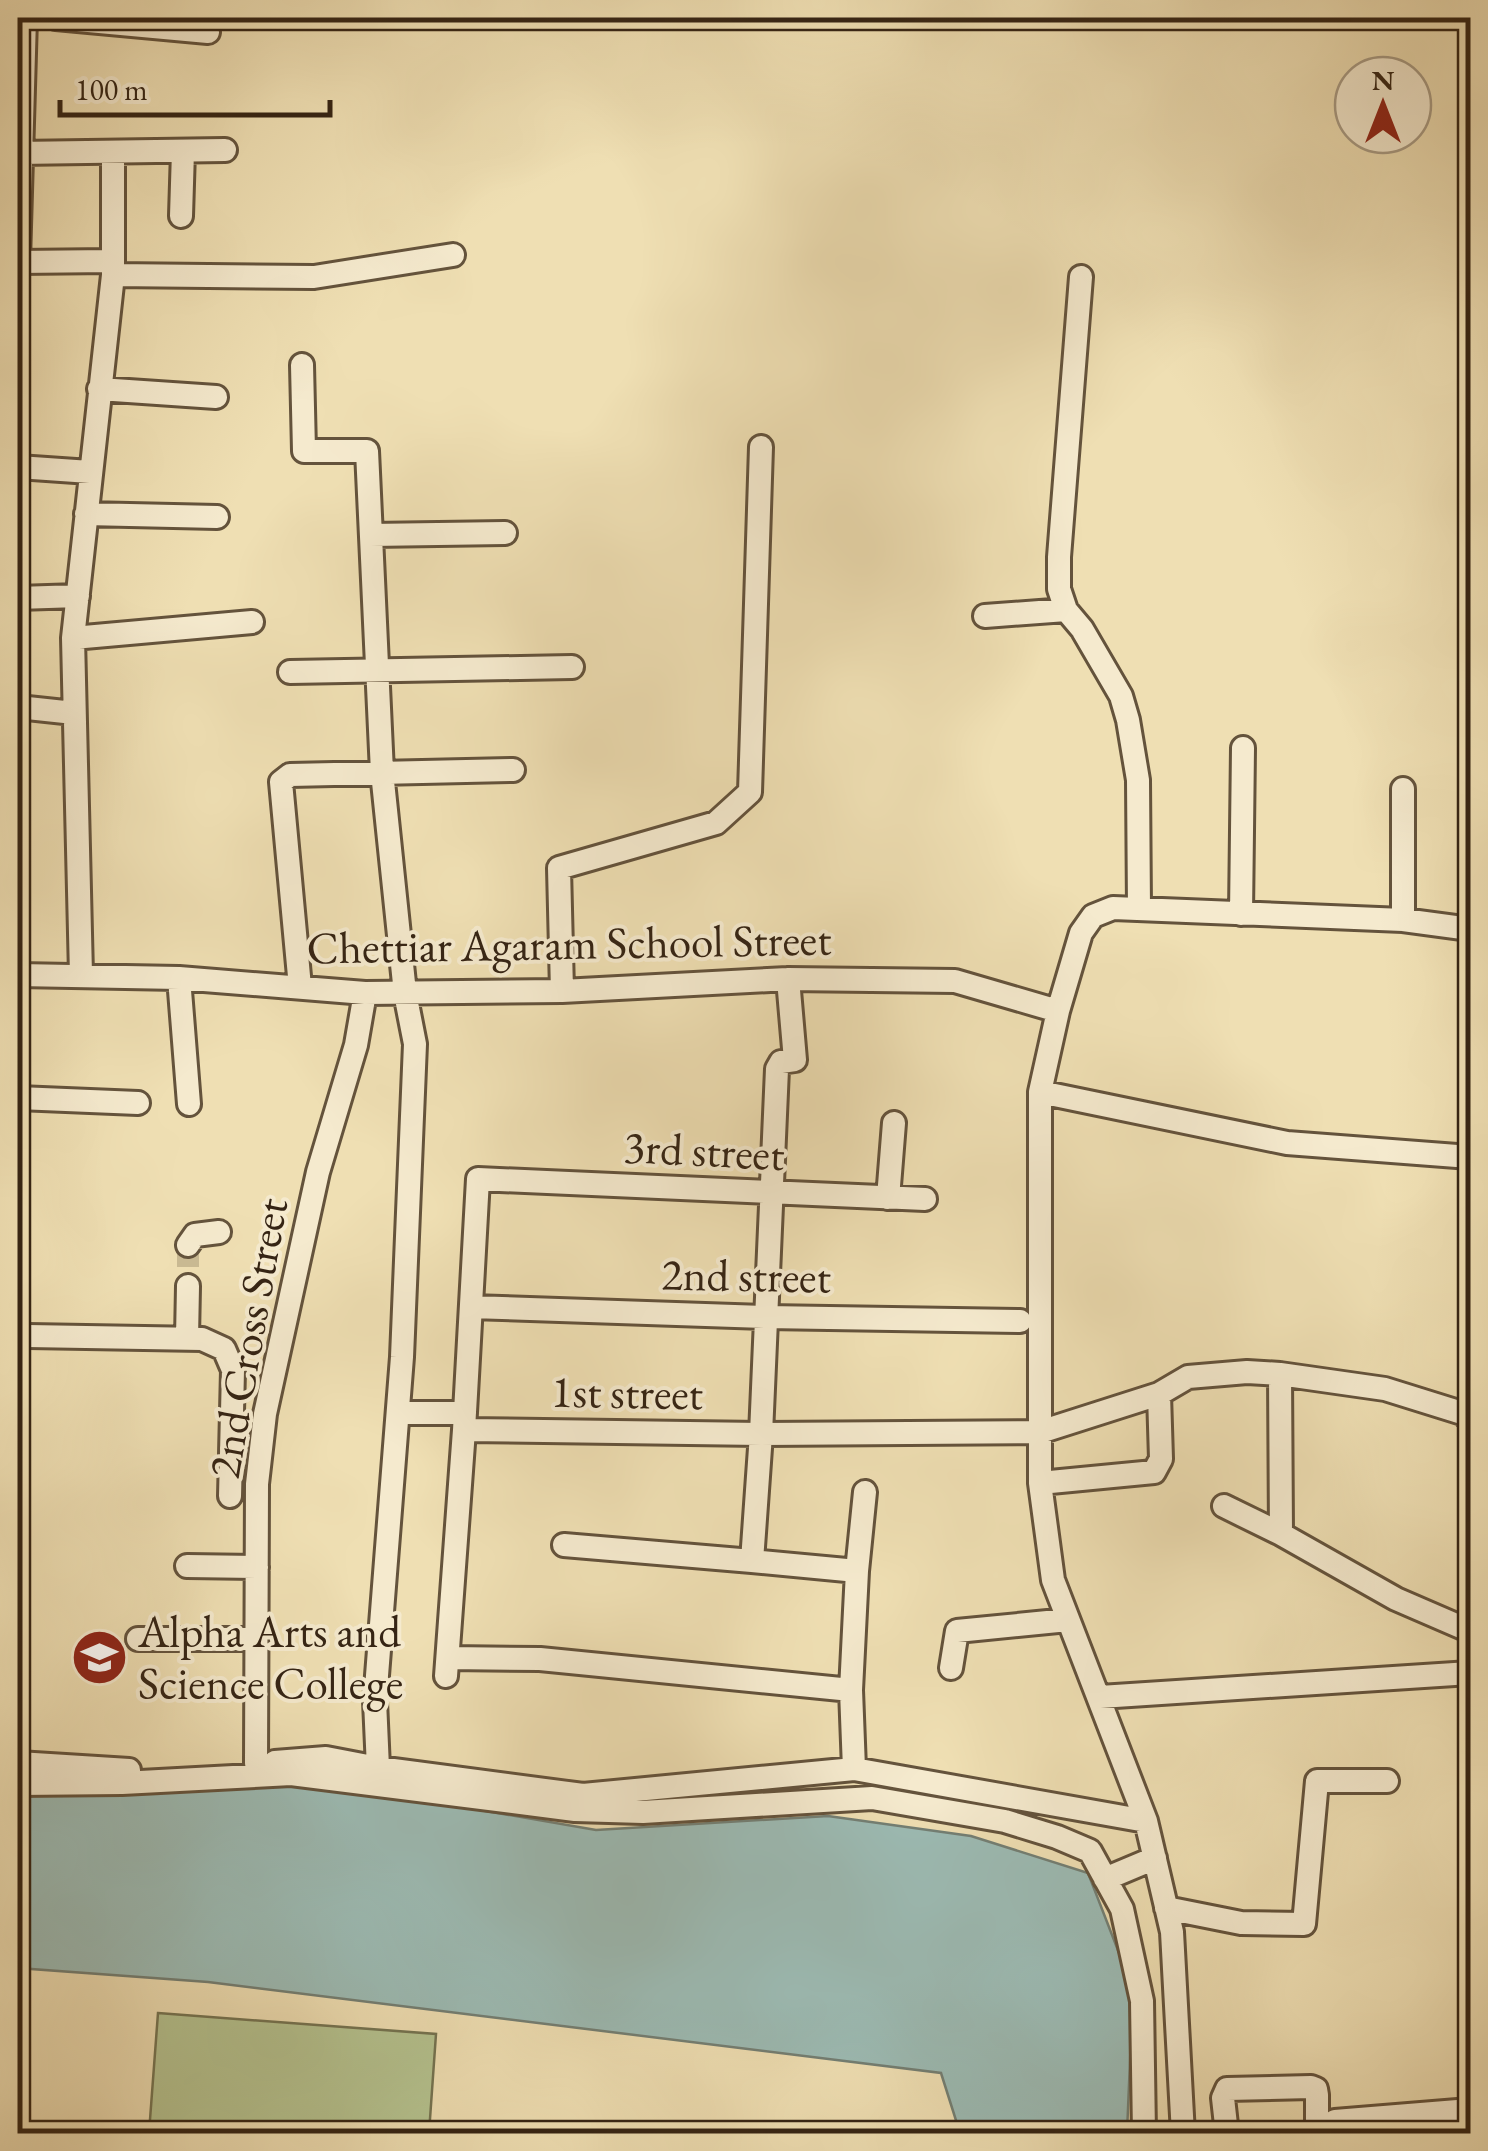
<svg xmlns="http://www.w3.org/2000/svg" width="1488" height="2151" font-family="'EB Garamond',serif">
  <rect width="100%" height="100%" fill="#efdfb3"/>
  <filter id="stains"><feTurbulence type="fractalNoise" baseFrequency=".002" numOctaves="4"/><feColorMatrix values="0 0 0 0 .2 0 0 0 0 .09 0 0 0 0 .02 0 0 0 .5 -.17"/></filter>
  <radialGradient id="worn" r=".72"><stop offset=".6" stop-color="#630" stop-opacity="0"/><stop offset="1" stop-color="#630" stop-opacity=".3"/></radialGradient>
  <!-- green -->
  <path fill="#b5c390" stroke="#757452" stroke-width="2.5" d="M158 2013 436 2034 429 2133H149Z"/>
  <!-- water -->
  <path fill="#9cbbb4" stroke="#737f74" stroke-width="2.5" d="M329 1784 596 1830 828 1816 971 1836 1088 1873 1133 1989 1127 2133H960L941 2073 208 1982 18 1968V1790Z"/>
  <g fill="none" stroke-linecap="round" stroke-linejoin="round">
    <!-- minor-tunnel -->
    <path stroke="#caba93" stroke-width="22" stroke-dasharray="22 11" stroke-linecap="butt" d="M188 1245V1286"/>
    <defs>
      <path id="minor" d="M56 18 208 32
        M18 153 225 150
        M181 216 183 151
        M18 262 25 18
        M18 262 111 261
        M113 275 314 277 453 255
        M302 365 304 451H367L382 772 405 993 415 1044 402 1357 375 1701 378 1768
        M99 389 216 397
        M18 467 90 472
        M86 514 217 517
        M371 535 505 533
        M18 598 78 596
        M1066 610 1059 589V557L1081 277
        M985 616 1066 610 1082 629 1121 696 1128 720 1138 780 1139 909
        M73 638 252 622
        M290 672 572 667
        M18 707 74 713
        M1403 789V920
        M1241 914 1243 748
        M18 975 179 978 365 993 562 991 788 979 955 981 1058 1011
        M81 975 73 638 113 275V152
        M179 978 189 1104
        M788 979 795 1060 781 1062 777 1069 761 1434 752 1561 857 1571 851 1690 854 1769
        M300 987 281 782 290 775 513 770
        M562 991 559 868 716 823 750 792 761 447
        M1040 1092 1287 1143 1470 1157
        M18 1098 138 1103
        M888 1198 894 1123
        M925 1199 478 1179 464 1430 761 1434 1040 1432 1159 1394 1161 1459 1154 1472 1040 1483
        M188 1245 195 1235 219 1232
        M471 1307 766 1317 1020 1321
        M28 1336 202 1339 224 1349 233 1370 230 1496
        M187 1338 188 1286
        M1280 1374 1281 1534 1396 1599 1470 1631
        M1159 1394 1188 1377 1247 1372 1280 1374 1385 1389 1462 1413 1470 1420
        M398 1413H465
        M1224 1506 1281 1534
        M564 1545 752 1561
        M187 1566 257 1567
        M857 1571 865 1492
        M138 1639H256
        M448 1658 540 1659 851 1690
        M951 1668 957 1631 1068 1620
        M446 1676 464 1430
        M1100 1697 1470 1673
        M275 1762 326 1758 378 1768 583 1795 854 1769 1146 1821
        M18 1763 129 1770
        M256 1763 257 1484 265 1414 318 1172 356 1045 365 993
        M18 1784 122 1783 291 1774 575 1810 643 1812 872 1798 1005 1821 1057 1837 1090 1851 1122 1909 1142 2001 1144 2134
        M1105 1879 1155 1858
        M1166 1908 1241 1923 1304 1924 1317 1781H1387
        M1335 2121 1470 2110
        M1183 2134 1172 1932 1146 1821 1053 1580 1040 1483V1092L1058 1011 1081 933 1093 916 1113 908 1403 920 1470 929
        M1227 2134 1223 2098 1227 2089 1311 2087 1316 2089 1317 2095V2134"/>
    </defs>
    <!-- minor casing -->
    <use href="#minor" stroke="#64533c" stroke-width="28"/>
    <!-- minor -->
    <use href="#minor" stroke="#f5eace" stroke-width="22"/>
  </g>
  <!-- icons -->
  <defs>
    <symbol id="school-disc" viewBox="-11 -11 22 22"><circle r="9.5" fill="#8f2418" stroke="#f5eace"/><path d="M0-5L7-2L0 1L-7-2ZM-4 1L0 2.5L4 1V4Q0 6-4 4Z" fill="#fff"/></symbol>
  </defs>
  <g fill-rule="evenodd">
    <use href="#school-disc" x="68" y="1626" width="63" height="63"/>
  </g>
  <g text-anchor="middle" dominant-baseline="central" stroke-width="8" stroke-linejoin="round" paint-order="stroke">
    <!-- street labels -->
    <g font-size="45" fill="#352414" stroke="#f5eace">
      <text transform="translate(569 943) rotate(-1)">Chettiar Agaram School Street</text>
      <text transform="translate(704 1150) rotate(3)">3rd street</text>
      <text transform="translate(746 1275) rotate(1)">2nd street</text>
      <text transform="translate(247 1338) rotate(-80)">2nd Cross Street</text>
      <text transform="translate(627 1392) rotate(1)">1st street</text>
    </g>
    <!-- poi labels -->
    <g font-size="45" fill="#352414" stroke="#f5eace" text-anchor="start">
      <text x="138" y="1631">Alpha Arts and<tspan x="138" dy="52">Science College</tspan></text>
    </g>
  </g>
  <!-- margin -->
  <rect width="1488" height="2151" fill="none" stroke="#efdfb3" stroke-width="60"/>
  <rect x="20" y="20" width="1448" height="2111" fill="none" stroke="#352414" stroke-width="5"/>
  <rect x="30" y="30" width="1428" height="2091" fill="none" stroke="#352414" stroke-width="2.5"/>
  <!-- north arrow -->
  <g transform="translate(1383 105)"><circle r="48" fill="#f5eace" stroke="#a89b84" stroke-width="2.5"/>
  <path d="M0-8L18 38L0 25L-18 38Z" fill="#8f2418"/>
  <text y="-15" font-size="28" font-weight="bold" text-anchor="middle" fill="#352414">N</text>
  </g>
  <!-- scale -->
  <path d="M60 100v15h270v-15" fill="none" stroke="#352414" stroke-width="5"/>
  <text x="75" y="100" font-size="30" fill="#352414" stroke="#f5eace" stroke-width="8" paint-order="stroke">100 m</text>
  <rect width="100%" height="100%" filter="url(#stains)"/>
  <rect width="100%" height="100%" fill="url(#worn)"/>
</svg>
